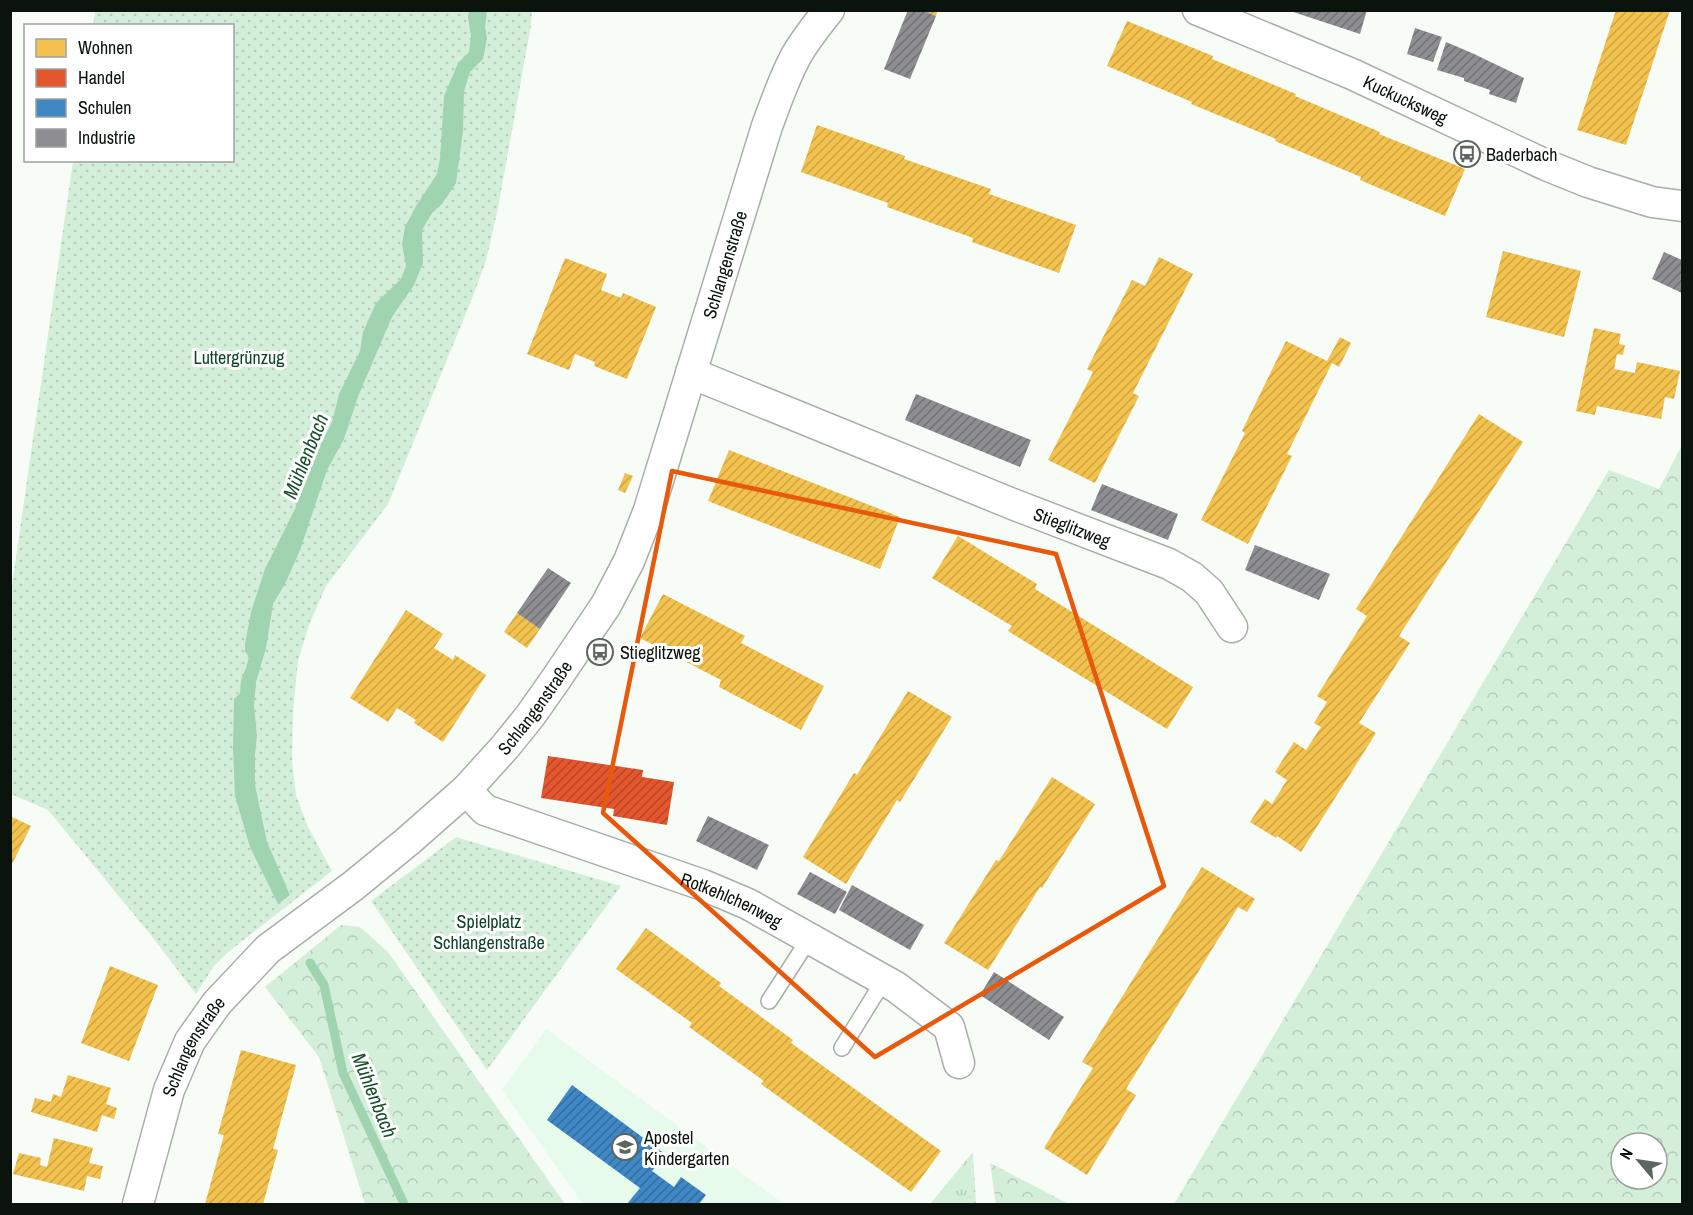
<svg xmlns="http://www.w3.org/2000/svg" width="1693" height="1215" font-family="'Archivo Narrow',sans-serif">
  <defs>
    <pattern id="grass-tufts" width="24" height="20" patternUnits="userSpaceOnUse" patternTransform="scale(1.5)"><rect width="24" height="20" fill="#d3efda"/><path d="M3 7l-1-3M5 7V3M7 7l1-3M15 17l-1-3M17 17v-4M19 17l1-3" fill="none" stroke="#b4ccba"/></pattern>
    <pattern id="forest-crowns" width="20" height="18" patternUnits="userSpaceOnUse" patternTransform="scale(1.5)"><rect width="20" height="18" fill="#d3efda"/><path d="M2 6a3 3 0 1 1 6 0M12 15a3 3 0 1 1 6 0" fill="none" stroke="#b4ccba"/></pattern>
    <pattern id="park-dots" width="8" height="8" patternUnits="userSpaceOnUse" patternTransform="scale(1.5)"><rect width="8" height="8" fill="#d3efda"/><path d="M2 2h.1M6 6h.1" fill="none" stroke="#b4ccba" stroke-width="1.8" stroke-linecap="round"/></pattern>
    <pattern id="homes-hatch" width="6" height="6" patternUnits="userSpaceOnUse" patternTransform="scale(1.5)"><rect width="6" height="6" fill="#f2c14e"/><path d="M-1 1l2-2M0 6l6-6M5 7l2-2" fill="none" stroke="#cea543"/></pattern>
    <pattern id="shops-hatch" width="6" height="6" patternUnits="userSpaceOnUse" patternTransform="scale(1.5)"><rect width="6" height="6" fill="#e4572e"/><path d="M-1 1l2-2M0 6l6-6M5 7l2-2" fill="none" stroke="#b74726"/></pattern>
    <pattern id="schools-hatch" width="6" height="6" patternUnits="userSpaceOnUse" patternTransform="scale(1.5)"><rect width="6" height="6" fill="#3f88c5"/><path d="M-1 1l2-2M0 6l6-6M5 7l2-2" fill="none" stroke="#336e9e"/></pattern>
    <pattern id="industry-hatch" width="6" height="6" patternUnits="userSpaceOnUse" patternTransform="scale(1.5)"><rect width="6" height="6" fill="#8d8d92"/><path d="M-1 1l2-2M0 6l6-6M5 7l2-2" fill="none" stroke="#717276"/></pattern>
  </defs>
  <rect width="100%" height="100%" fill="#f7fcf7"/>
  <!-- built -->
  <path fill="#e6fbeb" d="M546 1029 784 1204H583L502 1090Z"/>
  <!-- grass -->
  <path fill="url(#grass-tufts)" d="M973 1152 969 1204H930Z"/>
  <!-- forest -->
  <path fill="url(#forest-crowns)" fill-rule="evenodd" d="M1682 445V1204H1174L1609 470 1659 489ZM1621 1143H1657V1179H1621Z
    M341 925 360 927 388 952 565 1204H365L319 1057 265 987Z
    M990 1163 1069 1204H996Z"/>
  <!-- park -->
  <path fill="url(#park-dots)" d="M95 11H532L531 25 498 208 486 261 473 296 388 504 326 586 309 625 298 661 293 712 292 761 296 795 308 827 332 871 228 952 214 966 196 994 150 934 48 810 11 794V592L73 161 232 160V26L93 25Z
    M456 837 621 886 487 1070 371 901Z
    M973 1152 976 1204H969Z"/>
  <!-- water -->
  <path fill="#a0d3b0" d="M469 11H487L485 27 487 38 483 59 470 72 464 91 463 131 456 183 442 204 432 213 422 230 423 263 414 285 392 317 359 394 344 439 327 470 300 550 286 582 273 604 266 648 256 682 254 706 257 736 255 753V785L267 842 290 895 278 904 250 847 235 796 233 748 234 699 240 693 241 680 246 668 249 657 245 651V644L251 612 265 569 296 507 295 495 332 422 339 394 360 351 363 332 376 303 401 279 406 266 402 244 405 227 416 206 437 174 440 159 444 96 458 63 469 52 471 36 468 17Z"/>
  <!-- homes -->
  <path fill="url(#homes-hatch)" d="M922 10H938L936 16Z
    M1616 10H1670L1626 145 1577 130Z
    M1127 21 1213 56 1212 59 1296 94 1295 96 1380 132 1379 134 1465 169 1445 216 1360 180 1361 177 1275 141 1276 139 1191 104 1192 102 1107 66Z
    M817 125 905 156 904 159 991 189 989 194 1076 225 1059 273 972 242 973 238 887 207 888 203 801 172Z
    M1503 251 1581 271 1564 337 1486 317Z
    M1159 257 1193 274 1133 393 1139 396 1095 483 1048 460 1093 372 1087 369 1132 280 1145 286Z
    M565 258 607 274 601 290 621 298 623 293 656 307 627 379 594 366 595 362 575 354 569 370 527 354Z
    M1594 328 1621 334 1619 344 1625 345 1623 355 1617 354 1614 369 1635 373 1637 362 1680 371 1674 399 1665 397 1661 419 1597 406 1595 415 1576 411Z
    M1340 337 1351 343 1339 367 1332 363 1287 454 1292 456 1248 544 1201 520 1245 433 1242 431 1286 341 1327 361Z
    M1479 414 1523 442 1399 636 1410 643 1359 723 1376 733 1301 852 1277 836 1276 838 1250 822 1265 799 1272 804 1287 780 1275 772 1294 742 1306 750 1321 727 1314 723 1327 702 1317 696 1367 616 1356 609Z
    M729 450 900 517 880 569 708 501Z
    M625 473 633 476 625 493 618 490Z
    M958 536 1037 584 1035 589 1193 687 1167 729 1008 631 1012 626 932 578Z
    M663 594 745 636 741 643 824 686 801 730 719 687 721 680 640 638Z
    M406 610 443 634 434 648 453 660 455 655 486 675 443 742 414 723 416 720 397 708 388 722 350 698Z
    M517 613 540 629 527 648 504 632Z
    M908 691 952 717 900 802 897 800 846 884 803 857 854 773 857 775Z
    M1052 777 1095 804 1042 888 1040 887 988 970 944 943 996 860 999 861Z
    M10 816 31 826 10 868Z
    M1202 867 1255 899 1247 912 1238 907 1160 1034 1126 1089 1136 1095 1087 1175 1044 1148 1093 1068 1082 1062Z
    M646 928 721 983 719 986 793 1040 791 1043 941 1151 911 1192 761 1084 764 1081 689 1027 692 1023 616 969Z
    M110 966 158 985 129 1061 81 1043Z
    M241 1050 296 1065 273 1149 278 1150 263 1204H205L224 1135 218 1134Z
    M68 1075 111 1088 106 1104 117 1108 114 1119 102 1115 97 1132 31 1112 35 1098 51 1102 53 1094 61 1097Z
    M54 1138 93 1148 89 1163 103 1166 100 1179 87 1176 84 1191 13 1174 19 1153 41 1158 40 1165 47 1167Z"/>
  <!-- shops -->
  <path fill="url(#shops-hatch)" d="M548 756 643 770 642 777 674 782 667 825 613 816 614 809 541 798Z"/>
  <!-- schools -->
  <path fill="url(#schools-hatch)" d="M572 1085 665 1154 652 1171 674 1187 681 1177 706 1195 699 1204H627L640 1188 547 1120Z"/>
  <!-- industry -->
  <path fill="url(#industry-hatch)" d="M908 10H922L936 16 910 79 884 69Z
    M1287 10H1367L1360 34Z
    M1415 28 1442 37 1433 62 1407 54Z
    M1446 42 1472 53 1524 78 1516 103 1489 94 1490 90 1464 81V78L1437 70Z
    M1664 252 1682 260V293L1652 279Z
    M916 394 1031 440 1020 467 905 420Z
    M1102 484 1178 514 1168 540 1091 510Z
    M1255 545 1330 574 1319 600 1245 570Z
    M548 568 571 583 540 629 517 613Z
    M708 816 769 845 757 870 696 841Z
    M810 872 847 892 835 914 797 894Z
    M852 885 924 925 910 950 839 910Z
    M994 972 1064 1017 1049 1040 980 995Z"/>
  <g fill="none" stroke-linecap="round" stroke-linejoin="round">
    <!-- stream -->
    <path stroke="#a0d3b0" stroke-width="9" d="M310 963 324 985 343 1073 404 1204"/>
    <defs>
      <path id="service" d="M769 1001 809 939
        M842 1048 884 980"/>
      <g id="minor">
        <path id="s1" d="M1198 10 1352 74 1546 165 1588 182 1652 202 1682 206"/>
        <path id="s2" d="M691 373 1015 505 1169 564 1192 577 1209 592 1232 627"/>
        <path id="s3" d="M466 790 485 810 703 885 748 904 896 987 949 1027 959 1063"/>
        <path id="s4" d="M138 1204 169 1090 190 1041 217 1003 268 949 353 886 408 841 466 790 505 747 530 716 554 682 606 605 629 561 649 510 767 126C776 102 784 78 796 56 805 40 817 25 829 10"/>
      </g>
    </defs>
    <!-- service casing -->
    <use href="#service" stroke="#a8aea9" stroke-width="18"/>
    <!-- minor casing -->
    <use href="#minor" stroke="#a8aea9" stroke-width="33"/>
    <!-- service -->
    <use href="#service" stroke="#fefffe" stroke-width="15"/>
    <!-- minor -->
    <use href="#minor" stroke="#fefffe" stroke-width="30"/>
  </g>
  <!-- marked area -->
  <path fill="none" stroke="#e8590c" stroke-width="4.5" stroke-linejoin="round" d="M672 471 1056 554 1164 886 875 1057 603 813Z"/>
  <!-- icons -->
  <defs>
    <symbol id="bus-ring" viewBox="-11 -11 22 22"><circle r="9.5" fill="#fff" stroke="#5d655f" stroke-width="1.5"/><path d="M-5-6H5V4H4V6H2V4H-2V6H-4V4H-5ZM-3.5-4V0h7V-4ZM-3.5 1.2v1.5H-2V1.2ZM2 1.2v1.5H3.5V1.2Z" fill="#5d655f"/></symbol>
    <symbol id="school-ring" viewBox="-11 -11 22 22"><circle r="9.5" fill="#fff" stroke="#5d655f" stroke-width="1.5"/><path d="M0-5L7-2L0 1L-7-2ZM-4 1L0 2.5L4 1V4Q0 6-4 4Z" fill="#5d655f"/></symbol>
  </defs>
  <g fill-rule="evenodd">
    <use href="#bus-ring" x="1452" y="139" width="30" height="30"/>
    <use href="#bus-ring" x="585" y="637" width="30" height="30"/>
    <use href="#school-ring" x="610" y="1132" width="30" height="30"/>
  </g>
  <g text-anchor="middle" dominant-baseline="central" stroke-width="6" stroke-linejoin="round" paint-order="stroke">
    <!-- street labels -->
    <g font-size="18" fill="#0a140d" stroke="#fff">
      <text stroke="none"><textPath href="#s1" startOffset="226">Kuckucksweg</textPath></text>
      <text stroke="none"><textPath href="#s4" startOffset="1140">Schlangenstraße</textPath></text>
      <text stroke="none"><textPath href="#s2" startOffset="411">Stieglitzweg</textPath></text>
      <text stroke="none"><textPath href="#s4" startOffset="654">Schlangenstraße</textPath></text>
      <text stroke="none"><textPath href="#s3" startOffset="290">Rotkehlchenweg</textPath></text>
      <text stroke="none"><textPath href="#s4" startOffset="168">Schlangenstraße</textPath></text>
    </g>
    <!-- poi labels -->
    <g font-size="18" fill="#0a140d" stroke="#fff" text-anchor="start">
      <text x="1486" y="154">Baderbach</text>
      <text x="620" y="652">Stieglitzweg</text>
      <text x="644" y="1137">Apostel<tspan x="644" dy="21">Kindergarten</tspan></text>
    </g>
    <!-- park labels -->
    <g font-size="18" fill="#0e4526" stroke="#fff">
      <text x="239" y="357">Luttergrünzug</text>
      <text x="489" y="921">Spielplatz<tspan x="489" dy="21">Schlangenstraße</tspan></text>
    </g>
    <!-- water labels -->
    <g font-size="20" font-style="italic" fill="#1a4f2e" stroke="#fff">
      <text transform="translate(305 456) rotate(-68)">Mühlenbach</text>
      <text transform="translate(375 1095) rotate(68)">Mühlenbach</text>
    </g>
  </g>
  <!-- border -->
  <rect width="1693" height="1215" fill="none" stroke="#0a140d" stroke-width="24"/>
  <!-- legend -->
  <rect x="24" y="24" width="210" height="138" fill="#ffffff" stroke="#9da19e" stroke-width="1.5"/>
  <rect x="36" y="39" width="30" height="18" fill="#f2c14e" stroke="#9da19e" stroke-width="1.5"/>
  <text x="78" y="54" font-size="18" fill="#0a140d">Wohnen</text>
  <rect x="36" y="69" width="30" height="18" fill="#e4572e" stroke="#9da19e" stroke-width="1.5"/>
  <text x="78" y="84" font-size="18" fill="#0a140d">Handel</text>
  <rect x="36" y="99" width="30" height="18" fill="#3f88c5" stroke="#9da19e" stroke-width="1.5"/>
  <text x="78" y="114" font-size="18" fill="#0a140d">Schulen</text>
  <rect x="36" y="129" width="30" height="18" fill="#8d8d92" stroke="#9da19e" stroke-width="1.5"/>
  <text x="78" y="144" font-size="18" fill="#0a140d">Industrie</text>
  <!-- north arrow -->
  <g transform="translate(1639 1161) rotate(299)"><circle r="28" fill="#ffffff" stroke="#9da19e" stroke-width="1.5"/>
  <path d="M0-4.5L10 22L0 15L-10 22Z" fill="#5d655f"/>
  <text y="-9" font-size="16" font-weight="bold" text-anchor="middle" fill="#0a140d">N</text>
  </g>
</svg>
